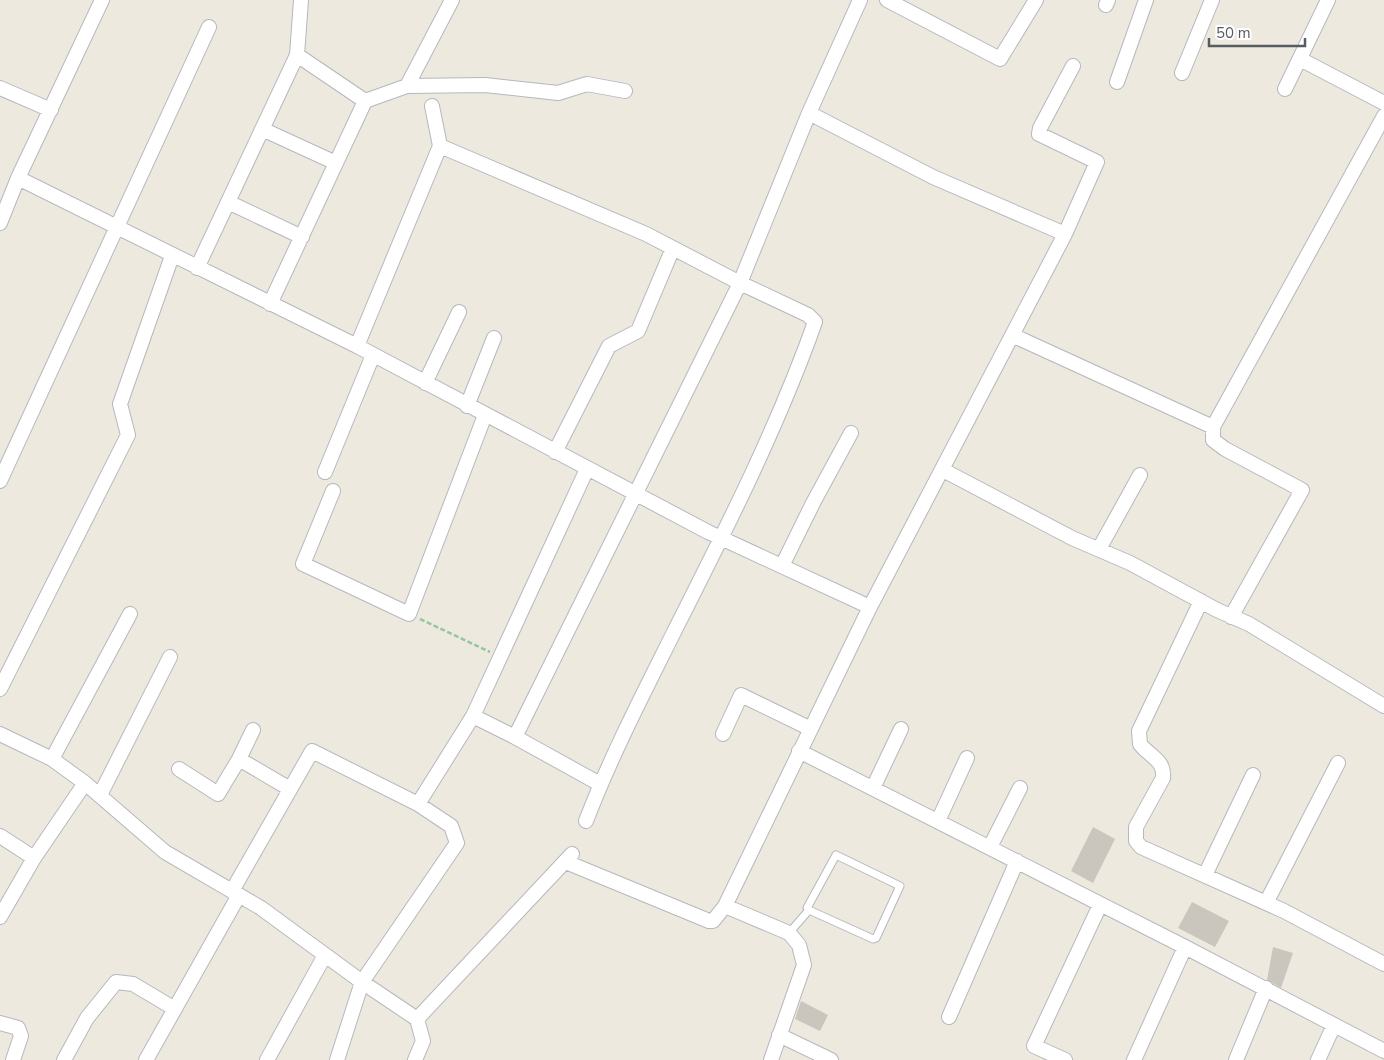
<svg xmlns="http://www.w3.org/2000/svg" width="1384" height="1060" font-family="'Nunito Sans',sans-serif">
  <rect width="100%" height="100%" fill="#ede9df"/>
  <!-- building -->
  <path fill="#cac6be" d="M1093 827 1115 839 1093 883 1071 871Z
    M1192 902 1229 921 1215 947 1178 928Z
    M1273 947 1293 953 1281 988 1267 980Z
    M801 1001 828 1015 820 1031 795 1019Z"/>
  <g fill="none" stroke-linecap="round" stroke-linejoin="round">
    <defs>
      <path id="lane" d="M789 933 809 910 807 908 836 855 900 886 876 938 873 939 809 910"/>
      <path id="street" d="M301 0 297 55 365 101
        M860 0 809 113 933 177 1065 234 870 607
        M887 0 1000 59 1036 0
        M1106 5 1108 0
        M1300 59 1384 103
        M1182 73 1212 0
        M1117 82 1146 0
        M407 86 452 0
        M0 88 51 110
        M1285 89 1328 0
        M262 129 336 163
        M440 146 646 234 740 283 808 315 815 322C777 429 725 531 674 632 643 694 611 756 586 821
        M18 178 357 346 708 532 870 607 725 906 789 933 799 945 804 965 771 1060
        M228 202 302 237
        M0 223 18 178 102 0
        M1065 234 1097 162 1039 134 1040 128 1073 66
        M197 268 297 55
        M270 304 365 101 407 86 485 85 558 93 587 84 625 91
        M1012 335 1213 427
        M357 346 440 146 432 106
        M425 383 459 312
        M467 406 494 338
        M555 452 609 346 638 331 673 248
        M943 470 1072 538 1130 563 1217 610 1249 624 1384 706
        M325 472 373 355
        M0 481 209 27
        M333 491 303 564 409 614 485 415
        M1099 549 1140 475
        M782 566 813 503 851 433
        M1201 601 1139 731 1140 744C1150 757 1165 760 1163 778L1136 827V841L1141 847 1284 911 1384 964
        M1231 617 1302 490 1225 449 1213 440V427L1384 116
        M0 689 128 435 120 404 172 256
        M0 734 52 759 85 783 165 852 261 908 362 982 417 1019 572 854
        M723 734 741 695 811 729
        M515 737 473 716 587 469
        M799 751 1185 947 1384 1051
        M52 759 130 614
        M239 759 253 730
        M179 769 218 794 239 759 290 789
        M600 784 515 737 740 283 809 113
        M873 788 901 729
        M100 795 170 657
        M938 821 967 758
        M0 836 34 858
        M990 847 1020 788
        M566 862 709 921H713L725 906
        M1205 875 1253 775
        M232 891 312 751 418 804
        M1266 903 1338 763
        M0 917 34 858 85 783
        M949 1017 1017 861
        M0 1023 18 1028 21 1036 13 1060
        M779 1035 831 1060
        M64 1060 87 1018 116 982 133 984 175 1009
        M146 1060 239 895
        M267 1060 325 955
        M337 1060 362 982 457 843 451 826 418 804 473 716
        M415 1060 423 1041 417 1019
        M1065 1060 1034 1046 1100 905
        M1134 1060 1185 947
        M1236 1060 1266 988
        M1318 1060 1334 1025"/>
    </defs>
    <!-- lane casing -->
    <use href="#lane" stroke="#b5b8bd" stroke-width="9"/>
    <!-- street casing -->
    <use href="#street" stroke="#b5b8bd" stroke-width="16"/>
    <!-- path -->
    <path stroke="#91c8a0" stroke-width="2.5" stroke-dasharray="5 2.5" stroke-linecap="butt" d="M420 619 490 652"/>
    <!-- lane -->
    <use href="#lane" stroke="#fff" stroke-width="7"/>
    <!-- street -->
    <use href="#street" stroke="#fff" stroke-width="14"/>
  </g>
  <!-- scale -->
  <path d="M1209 38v8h96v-8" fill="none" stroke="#585c62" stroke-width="2.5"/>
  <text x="1216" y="38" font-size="15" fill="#585c62" stroke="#ffffff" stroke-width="4" paint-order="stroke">50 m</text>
</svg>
